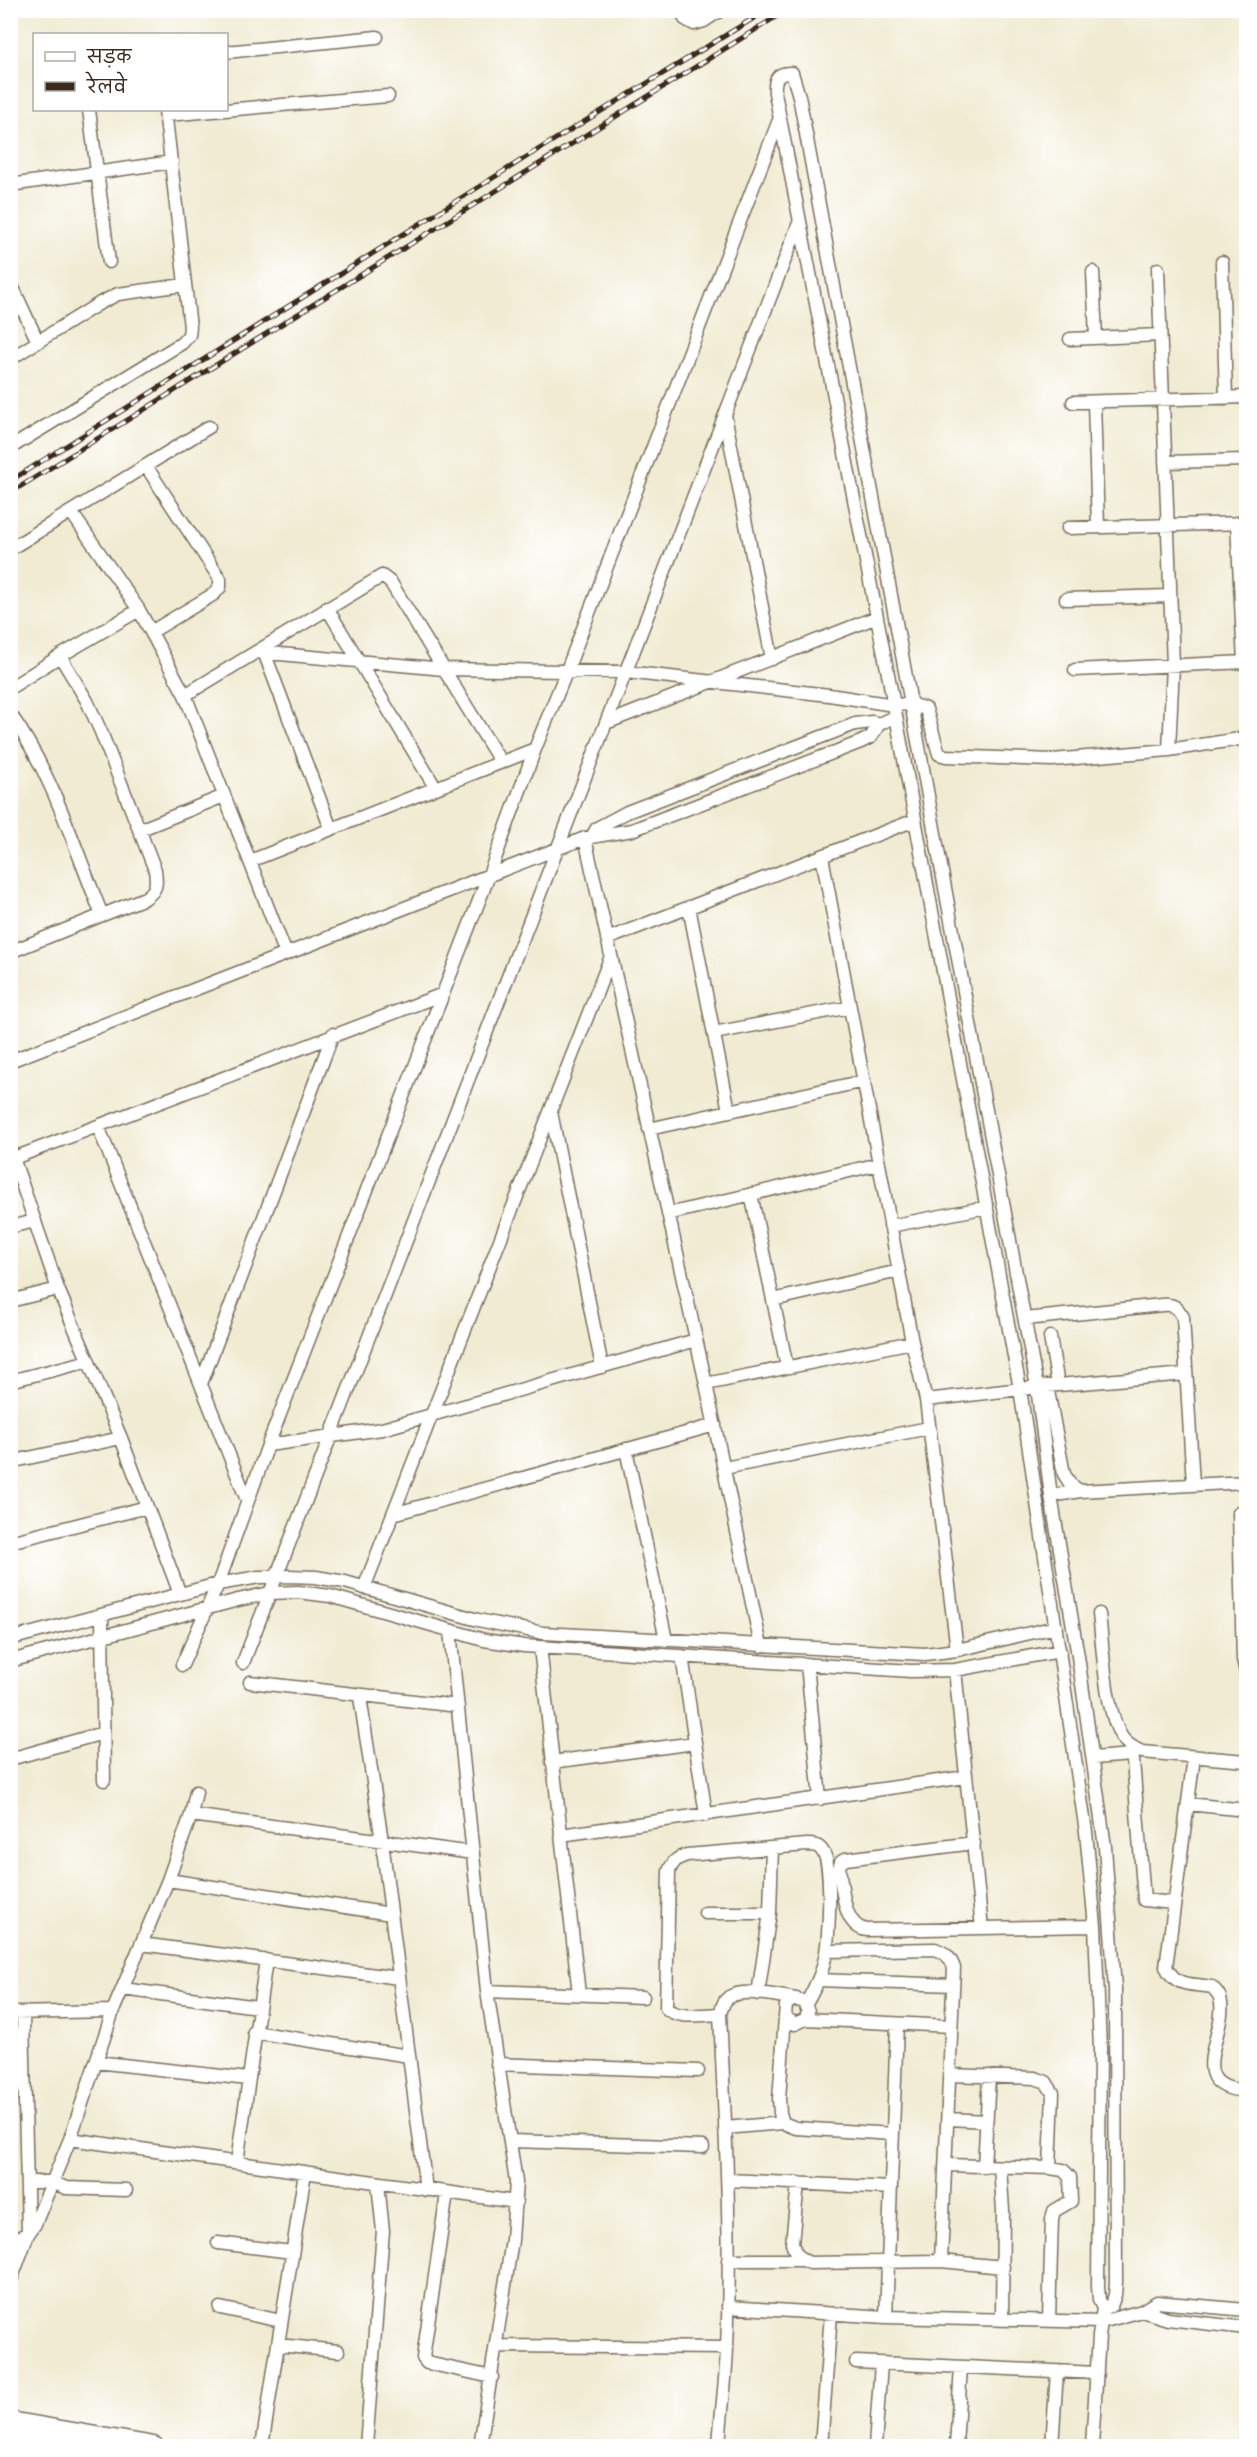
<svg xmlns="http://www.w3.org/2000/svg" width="1257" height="2457" font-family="Mynerve,'Playpen Sans Deva',sans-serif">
  <rect width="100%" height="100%" fill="#fff"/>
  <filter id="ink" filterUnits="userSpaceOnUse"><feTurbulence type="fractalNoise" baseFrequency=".0167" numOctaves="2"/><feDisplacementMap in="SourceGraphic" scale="12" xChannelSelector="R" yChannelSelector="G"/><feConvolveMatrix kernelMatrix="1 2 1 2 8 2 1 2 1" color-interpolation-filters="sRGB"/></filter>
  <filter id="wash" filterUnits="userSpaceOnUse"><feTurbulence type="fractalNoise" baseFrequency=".008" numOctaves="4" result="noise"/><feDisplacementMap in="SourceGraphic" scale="24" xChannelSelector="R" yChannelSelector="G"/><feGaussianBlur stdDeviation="1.35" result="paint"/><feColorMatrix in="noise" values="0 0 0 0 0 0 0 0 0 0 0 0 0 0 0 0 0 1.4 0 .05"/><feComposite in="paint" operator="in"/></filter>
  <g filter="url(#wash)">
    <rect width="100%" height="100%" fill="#f0ebd2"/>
  </g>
  <g filter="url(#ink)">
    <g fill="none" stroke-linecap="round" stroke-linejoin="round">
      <defs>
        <path id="street" d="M681 10 685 19 694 24 704 21 721 10
          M226 52 377 37
          M89 110 109 262
          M166 115 388 96
          M10 185 172 162
          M1222 262 1226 398
          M1158 269 1173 665 1169 750
          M1093 272 1096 338
          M14 290 38 342
          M1070 339 1160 335
          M10 359 100 303 118 294 184 285
          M1073 402 1246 397
          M1094 403 1098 527
          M725 415 772 659
          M10 448 182 343 189 335 190 327 165 110
          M1165 462 1246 460
          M146 466 220 579V587L214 594 151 632
          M71 512 139 610 185 695 286 954
          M1237 523 1244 662
          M1068 528 1246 523
          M10 549 209 427
          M1066 599 1170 596
          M327 608 435 787
          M258 652 444 669 626 672 829 695 894 705 910 704 926 709 939 754 946 756 1052 760 1169 750 1246 738
          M264 652 331 829
          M1075 670 1246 662
          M10 688 60 656 139 610
          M185 695 382 576 391 583 500 761
          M10 714C52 772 75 849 102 915
          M606 723 877 617
          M139 830 224 796
          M593 835 597 828 627 812 855 724 872 722 879 724 896 716
          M585 838 706 1384 761 1646
          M822 856 912 1342 926 1400 957 1650
          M250 861 535 749
          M689 907 729 1111
          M607 939 915 820
          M10 952 145 898C157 890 157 884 155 870L101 732 87 701 60 656
          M714 1033 850 1007
          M10 1061 585 838 632 830 861 742 871 737 879 724
          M551 1112 602 1367
          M98 1126 247 1500
          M649 1129 864 1081
          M10 1149 58 1289 121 1438
          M14 1158 443 994
          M751 1194 787 1367
          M668 1214 879 1164
          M890 1226 987 1207
          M10 1227 35 1221
          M773 1300 899 1271
          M10 1301 58 1289
          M1025 1319 1162 1305C1174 1304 1177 1307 1183 1317L1193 1484
          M1050 1337 1058 1385
          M10 1381 89 1361
          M201 1384 333 1034
          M706 1384 912 1342
          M1047 1386 1064 1474 1071 1485 1080 1491 1246 1482
          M926 1400 1047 1386 1186 1374
          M268 1445 489 875 535 749 567 670 779 120
          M626 1449 666 1640
          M10 1462 121 1438 180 1594
          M724 1468 929 1428
          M1051 1496 1080 1491
          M1246 1507 1239 1513 1243 1659 1246 1672
          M393 1514 715 1425
          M10 1542 147 1507
          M364 1588 611 956
          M1099 1614C1103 1646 1105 1714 1123 1739 1129 1746 1135 1749 1142 1752L1246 1761
          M102 1615 104 1780
          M450 1631 487 1991 516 2182 512 2240 480 2446
          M10 1639 218 1584 259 1577 289 1576 316 1577 345 1582 478 1620 543 1633 925 1654 957 1650 1056 1627
          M540 1647 579 1994
          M682 1656 706 1815
          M10 1661 238 1600 270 1593 298 1592 330 1596 484 1640 524 1646 911 1671 955 1670 1060 1651
          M243 1663 799 223
          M807 1664 820 1799
          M182 1665 218 1584 268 1445 382 1429 696 1340
          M955 1670 982 1928
          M250 1682 458 1706
          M360 1697 382 1841 426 2190
          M1132 1748 1144 1900 1173 1903
          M1194 1757 1166 1967C1177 1988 1191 1983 1212 1987 1215 1990 1219 1994 1220 1998 1230 2031 1180 2087 1246 2091
          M1093 1758 1132 1755
          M10 1759 103 1733
          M552 1762 695 1743
          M1188 1804 1246 1810
          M191 1815 473 1853
          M561 1835 966 1777
          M974 1843 846 1859 841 1862 839 1869C843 1889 843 1927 867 1930L1095 1926
          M168 1880 391 1914
          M705 1913H770
          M141 1944 399 1978
          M827 1951 935 1949C946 1953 950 1957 954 1968L941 2261
          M818 1980 953 1985
          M123 1989 258 2007
          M487 1991 643 1997
          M758 1994 770 1913 772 1848
          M10 2013 113 2011
          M720 2014C704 2014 678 2020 666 2008L669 1871C673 1861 677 1858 687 1855L807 1845C814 1845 819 1845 823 1852 833 1865 829 1944 824 1962 821 1977 813 1991 806 2004
          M785 2017 779 2099 780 2113 783 2123 796 2128 893 2134
          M806 2019 808 2011 803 2001 792 2000 786 2005 785 2017 795 2024 806 2019 951 2026
          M254 2032 409 2056
          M96 2062 248 2079
          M497 2064 698 2071
          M951 2075 1035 2078 1046 2082 1053 2093 1050 2168
          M949 2119 986 2121
          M725 2128 783 2123
          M70 2139 516 2202
          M512 2141 703 2147
          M237 2162 266 1960
          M947 2165 1050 2168 1063 2170 1070 2177 1071 2201 1054 2211 1052 2219 1049 2320
          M984 2167 989 2076
          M1000 2167 1003 2210 1002 2320
          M728 2180 891 2188
          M28 2182H52L66 2188 126 2190
          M798 2183 792 2243C795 2254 799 2259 810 2263L941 2261 1003 2267
          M447 2193 423 2358 427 2363 492 2377
          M10 2240 28 2234 35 2224 70 2139 113 2011 168 1880 191 1815 196 1792
          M218 2243 292 2252
          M728 2260H801
          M10 2283 28 2234 23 2014
          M728 2307 886 2317 1101 2322 1142 2311 1157 2302 1246 2310
          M220 2308 281 2321
          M1142 2311 1168 2319 1246 2328
          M886 2317 897 2025
          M278 2345 338 2351
          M496 2346 727 2348
          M856 2362 1097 2373
          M262 2446 305 2172
          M366 2446 383 2231 378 2184
          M719 2446C721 2413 726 2380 727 2347 732 2236 725 2124 720 2014 722 2008 723 2001 729 1997 744 1988 779 1996 796 1999
          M821 2446 831 2314
          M875 2446 881 2364
          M956 2446 961 2367
          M1052 2446 1057 2372
          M1092 2446 1099 2336 1103 2308 1099 2300 1098 2286 1100 2049 1095 1926 1086 1832 1020 1389 894 705 775 93C774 79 777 72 792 73L799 96 1037 1387 1051 1496 1078 1656 1105 1847 1115 1989 1116 2283 1115 2295 1111 2306 1103 2308"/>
        <path id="primary" d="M10 2421 154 2446
          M10 2440 64 2443"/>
      </defs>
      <!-- street casing -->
      <use href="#street" stroke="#7a6e5d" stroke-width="15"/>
      <!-- primary casing -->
      <use href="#primary" stroke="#7a6e5d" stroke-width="21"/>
      <!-- street -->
      <use href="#street" stroke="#fff" stroke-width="12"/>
      <!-- primary -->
      <use href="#primary" stroke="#fff" stroke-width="18"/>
      <defs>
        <path id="rail" d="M10 481 536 151 767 10
          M10 493 787 10"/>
      </defs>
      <!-- rail casing -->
      <use href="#rail" stroke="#3b2a1e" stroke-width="5"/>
      <!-- rail -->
      <use href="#rail" stroke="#fff" stroke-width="3" stroke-dasharray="9" stroke-linecap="butt"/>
    </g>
  </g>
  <!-- margin -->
  <rect width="1257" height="2457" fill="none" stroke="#fff" stroke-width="36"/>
  <!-- legend -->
  <rect x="33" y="33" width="195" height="78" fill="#ffffff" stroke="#b1aaa5" stroke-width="1.5"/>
  <rect x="45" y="52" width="30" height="9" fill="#ffffff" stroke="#b1aaa5" stroke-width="1.5"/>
  <text x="87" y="63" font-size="18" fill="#3b2a1e">सड़क</text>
  <rect x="45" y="82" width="30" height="9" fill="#3b2a1e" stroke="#b1aaa5" stroke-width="1.5"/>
  <text x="87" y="93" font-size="18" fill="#3b2a1e">रेलवे</text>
</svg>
